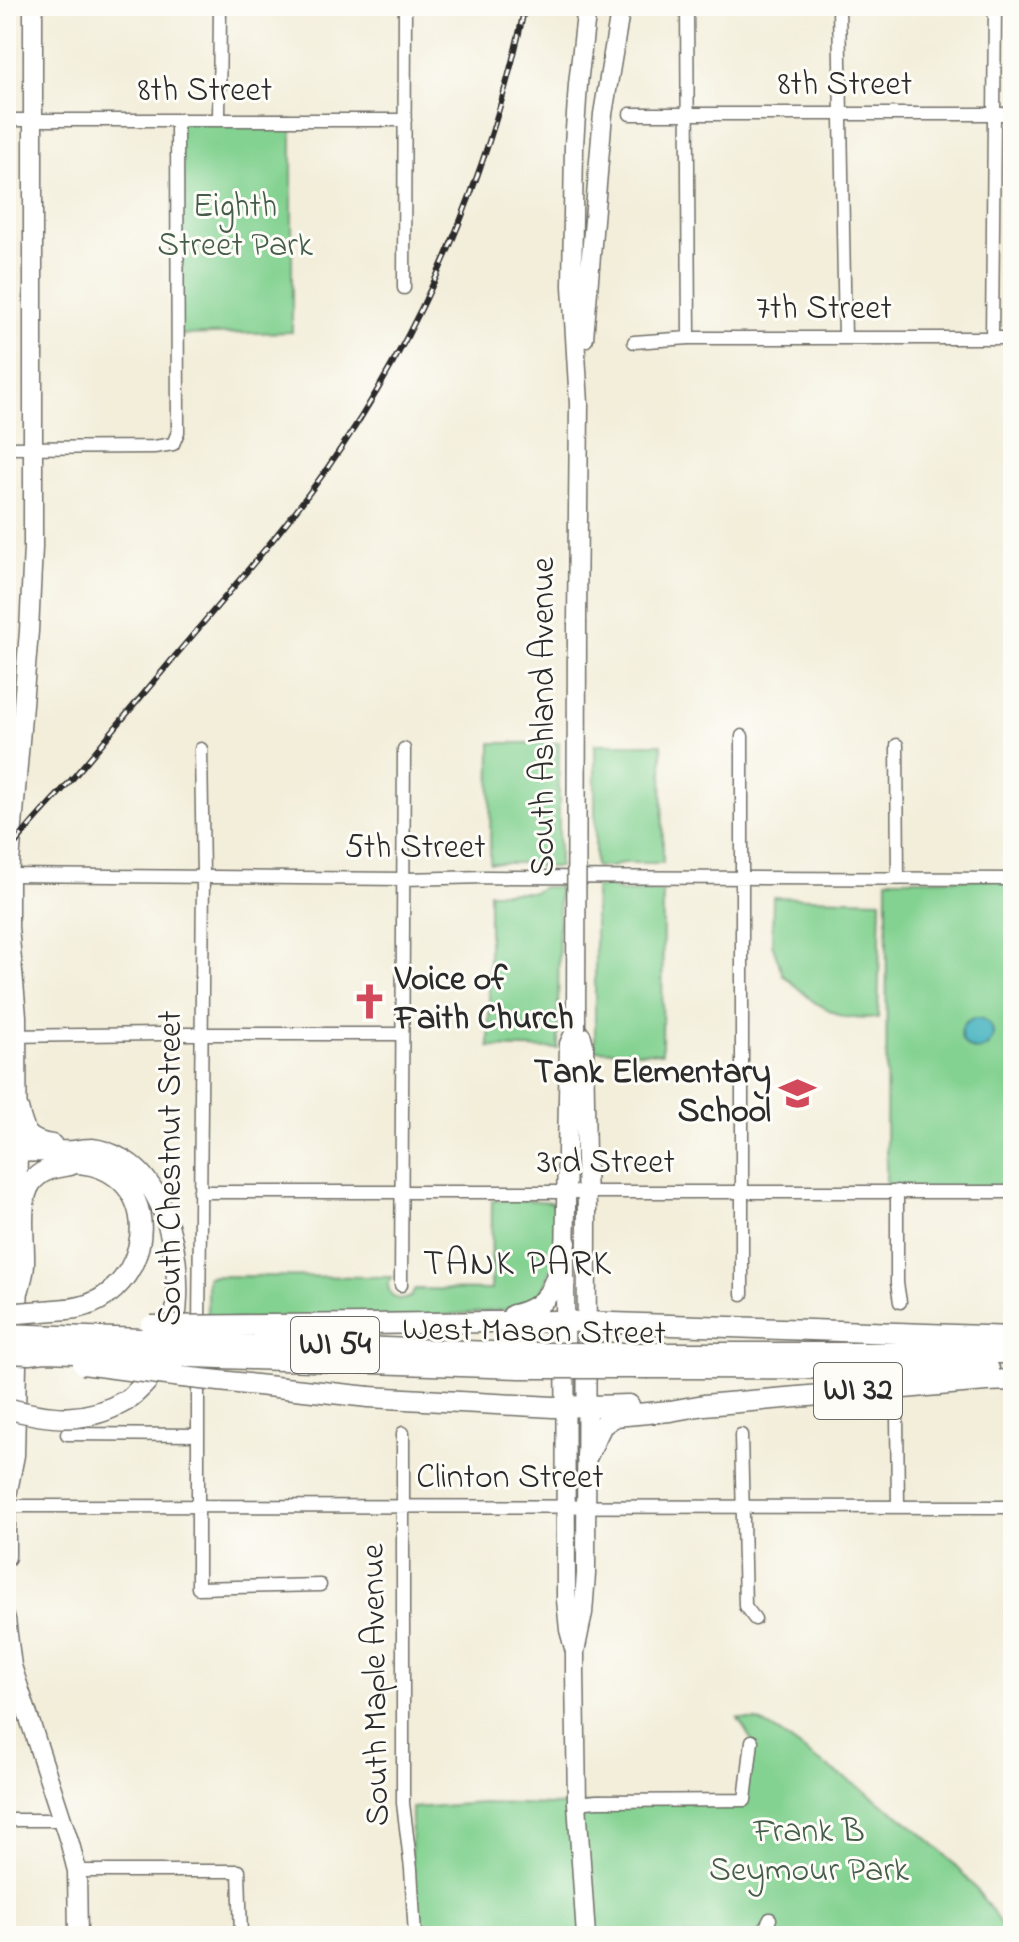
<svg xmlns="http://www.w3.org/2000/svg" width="1019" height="1942" font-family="'Indie Flower',sans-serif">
  <rect width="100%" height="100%" fill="#fdfcf7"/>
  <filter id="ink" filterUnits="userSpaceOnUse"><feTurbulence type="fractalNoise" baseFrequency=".0125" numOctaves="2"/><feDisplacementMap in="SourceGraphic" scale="16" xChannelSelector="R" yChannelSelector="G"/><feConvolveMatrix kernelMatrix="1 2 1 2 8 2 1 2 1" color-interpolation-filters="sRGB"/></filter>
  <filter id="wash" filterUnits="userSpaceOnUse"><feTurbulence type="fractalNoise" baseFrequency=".006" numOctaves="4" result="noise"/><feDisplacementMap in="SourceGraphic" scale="32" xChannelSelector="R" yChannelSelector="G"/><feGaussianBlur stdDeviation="1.8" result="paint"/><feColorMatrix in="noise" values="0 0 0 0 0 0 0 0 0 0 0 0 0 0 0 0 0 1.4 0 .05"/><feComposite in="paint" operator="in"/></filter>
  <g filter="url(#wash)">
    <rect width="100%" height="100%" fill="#f3eeda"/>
    <!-- green -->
    <path fill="#83d291" stroke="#577e5e" stroke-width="2" d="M177 120H292V332L178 335Z
      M491 743H559V867H540L530 863H490Z
      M595 744H662L663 863H622L612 867H595Z
      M887 879H1013V1192L886 1191Z
      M543 887H559L558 1049 489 1047V892H534Z
      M595 887H611L621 892H663L662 1053 595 1050Z
      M773 897 881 900 878 1018 843 1017 814 1002 783 975 772 943Z
      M516 1199 551 1202 557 1211V1223L552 1266 541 1296 505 1310 423 1317 207 1320V1277L211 1276 392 1277 388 1284C389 1297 398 1303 411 1297L415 1289 491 1290 492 1201Z
      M738 1718C744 1719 751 1720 757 1721 771 1725 800 1748 814 1758 891 1807 962 1853 1007 1936H415L411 1869 412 1808 483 1803 553 1805 744 1800 752 1741Z"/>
    <!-- water -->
    <path fill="#46b4c0" stroke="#387076" stroke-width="2" d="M961 1034a16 16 0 1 1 32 0a16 16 0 1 1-32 0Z"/>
  </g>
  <g filter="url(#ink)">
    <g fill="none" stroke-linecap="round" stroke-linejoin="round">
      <defs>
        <path id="street" d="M687 6 689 338
          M839 6 845 338
          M630 114H1013
          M6 120H405
          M219 120 220 6
          M404 288 405 6
          M992 338 995 6
          M634 342 689 338H1013
          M6 448 154 447 173 444 178 432 177 120
          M897 745 898 879
          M9 875 404 879 486 877 1013 879
          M6 1036 160 1034H402
          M897 1191V1283L900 1302
          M199 1192H1013
          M401 1285 404 749
          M742 1294V736
          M199 1329 203 876 201 749
          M198 1352V1588L320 1585
          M897 1416 898 1507
          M403 1433V1803L411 1869 415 1936
          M67 1434 198 1435
          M741 1435 745 1606 755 1619
          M7 1506 1013 1507
          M577 1803 597 1801 745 1800 752 1741
          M6 1820H62
          M77 1871H239L241 1936
          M761 1936 770 1919"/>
        <path id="secondary" d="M584 338 603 114 621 6
          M577 622 579 404 572 286 574 145 578 84 587 6
          M18 1210 17 1016 9 927V875L29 631 33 547V6
          M6 1491V1557
          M7 1496 15 1455 19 1276
          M6 1619 12 1666 70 1844 77 1871 78 1936
          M575 1652 569 1630 566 1600 565 1261 569 1044 576 1029 582 1037 584 1045 587 1213 586 1574 583 1613 575 1652V1671L577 1803 586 1936"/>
        <path id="primary" d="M18 1109C24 1133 26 1141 52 1145
          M6 1152C28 1151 51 1151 73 1151 79 1150 86 1149 92 1149 101 1150 112 1154 121 1159 175 1187 187 1289 170 1342 162 1366 147 1384 127 1400
          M58 1163C72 1163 87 1162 101 1168 170 1196 143 1304 67 1309
          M19 1289C21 1280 24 1272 24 1264 25 1241 18 1201 31 1183 40 1170 55 1167 70 1165
          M513 1315C554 1307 556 1278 566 1243
          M370 1324 555 1321 1013 1337
          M650 1353H1013
          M649 1368 989 1369
          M369 1397 553 1407 629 1405
          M587 1456 602 1425 615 1416 670 1411 704 1405 986 1381 1013 1380"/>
      </defs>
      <!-- street casing -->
      <use href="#street" stroke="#716f68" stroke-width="15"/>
      <!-- secondary casing -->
      <use href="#secondary" stroke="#716f68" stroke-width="21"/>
      <!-- primary casing -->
      <use href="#primary" stroke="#716f68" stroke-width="23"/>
      <!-- street -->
      <use href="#street" stroke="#fff" stroke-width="12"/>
      <!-- secondary -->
      <use href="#secondary" stroke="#fff" stroke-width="18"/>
      <!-- primary -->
      <use href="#primary" stroke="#fff" stroke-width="20"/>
      <defs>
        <path id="rail" d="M6 586 9 546
          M6 856C25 828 51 803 73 778 104 741 135 704 166 667 220 602 277 539 326 470 423 332 491 170 525 6"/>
      </defs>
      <!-- rail casing -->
      <use href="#rail" stroke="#2b2b2b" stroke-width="6"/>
      <!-- rail -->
      <use href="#rail" stroke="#fdfcf7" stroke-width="3" stroke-dasharray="9" stroke-linecap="butt"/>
      <defs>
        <path id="secondary-bridge" d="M576 1029 577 622"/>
        <path id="primary-bridge" d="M6 1314 67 1309
          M151 1326 370 1324
          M6 1334 520 1353H650
          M6 1353 29 1354 45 1352 520 1368H649
          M83 1364 182 1377 369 1397
          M6 1408C51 1420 86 1424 127 1400"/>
      </defs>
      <!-- secondary-bridge casing -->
      <use href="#secondary-bridge" stroke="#716f68" stroke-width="21" stroke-linecap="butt"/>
      <!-- primary-bridge casing -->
      <use href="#primary-bridge" stroke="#716f68" stroke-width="23" stroke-linecap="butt"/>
      <!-- secondary-bridge -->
      <use href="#secondary-bridge" stroke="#fff" stroke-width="18"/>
      <!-- primary-bridge -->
      <use href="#primary-bridge" stroke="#fff" stroke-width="20"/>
    </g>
  </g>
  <!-- icons -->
  <defs>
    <symbol id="church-bare" viewBox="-9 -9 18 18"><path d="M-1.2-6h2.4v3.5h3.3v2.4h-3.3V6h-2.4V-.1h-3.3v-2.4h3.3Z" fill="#d1495b" stroke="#fdfcf7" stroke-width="2.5" paint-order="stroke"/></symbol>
    <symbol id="school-bare" viewBox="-9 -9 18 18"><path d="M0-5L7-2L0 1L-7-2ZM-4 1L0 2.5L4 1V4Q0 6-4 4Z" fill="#d1495b" stroke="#fdfcf7" stroke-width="2.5" paint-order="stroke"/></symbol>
  </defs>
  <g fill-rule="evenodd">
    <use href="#church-bare" x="344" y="976" width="51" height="51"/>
    <use href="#school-bare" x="772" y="1068" width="51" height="51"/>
  </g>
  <g text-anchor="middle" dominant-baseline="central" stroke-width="6" stroke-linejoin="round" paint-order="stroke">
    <!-- shield labels -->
    <g fill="#fdfcf7" stroke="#6a6a68" stroke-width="2">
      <rect x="291" y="1317" width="88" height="56" rx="6"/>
      <rect x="814" y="1363" width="88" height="56" rx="6"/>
    </g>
    <g font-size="32" font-weight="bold" fill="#2b2b2b">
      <text x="335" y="1345">WI 54</text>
      <text x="858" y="1391">WI 32</text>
    </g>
    <!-- street labels -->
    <g font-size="34" fill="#2b2b2b" stroke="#fdfcf7">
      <text x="845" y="86">8th Street</text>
      <text x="205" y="92">8th Street</text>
      <text x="824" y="310">7th Street</text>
      <text transform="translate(545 717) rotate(-90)">South Ashland Avenue</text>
      <text x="415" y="849">5th Street</text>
      <text x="606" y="1164">3rd Street</text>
      <text transform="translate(172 1168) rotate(-90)">South Chestnut Street</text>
      <text transform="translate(534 1333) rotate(1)">West Mason Street</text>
      <text x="510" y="1479">Clinton Street</text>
      <text transform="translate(377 1685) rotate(-91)">South Maple Avenue</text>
    </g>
    <!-- park labels -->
    <g font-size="34" fill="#455d4a" stroke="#fdfcf7">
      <text x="235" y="208">Eighth<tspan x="235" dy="39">Street Park</tspan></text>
      <text x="809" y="1833">Frank B<tspan x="809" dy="39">Seymour Park</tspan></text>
    </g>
    <!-- poi labels -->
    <g font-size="34" font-weight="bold" fill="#2b2b2b" stroke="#fdfcf7" text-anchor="start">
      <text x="395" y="981">Voice of<tspan x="395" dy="39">Faith Church</tspan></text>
      <text x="771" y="1074" text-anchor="end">Tank Elementary<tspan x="771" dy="39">School</tspan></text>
    </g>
    <!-- neighbourhood labels -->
    <g font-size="36" letter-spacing="2" fill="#2b2b2b" stroke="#fdfcf7">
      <text x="518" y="1265">TANK PARK</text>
    </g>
  </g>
  <!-- margin -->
  <rect width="1019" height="1942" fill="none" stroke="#fdfcf7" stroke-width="32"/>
</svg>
